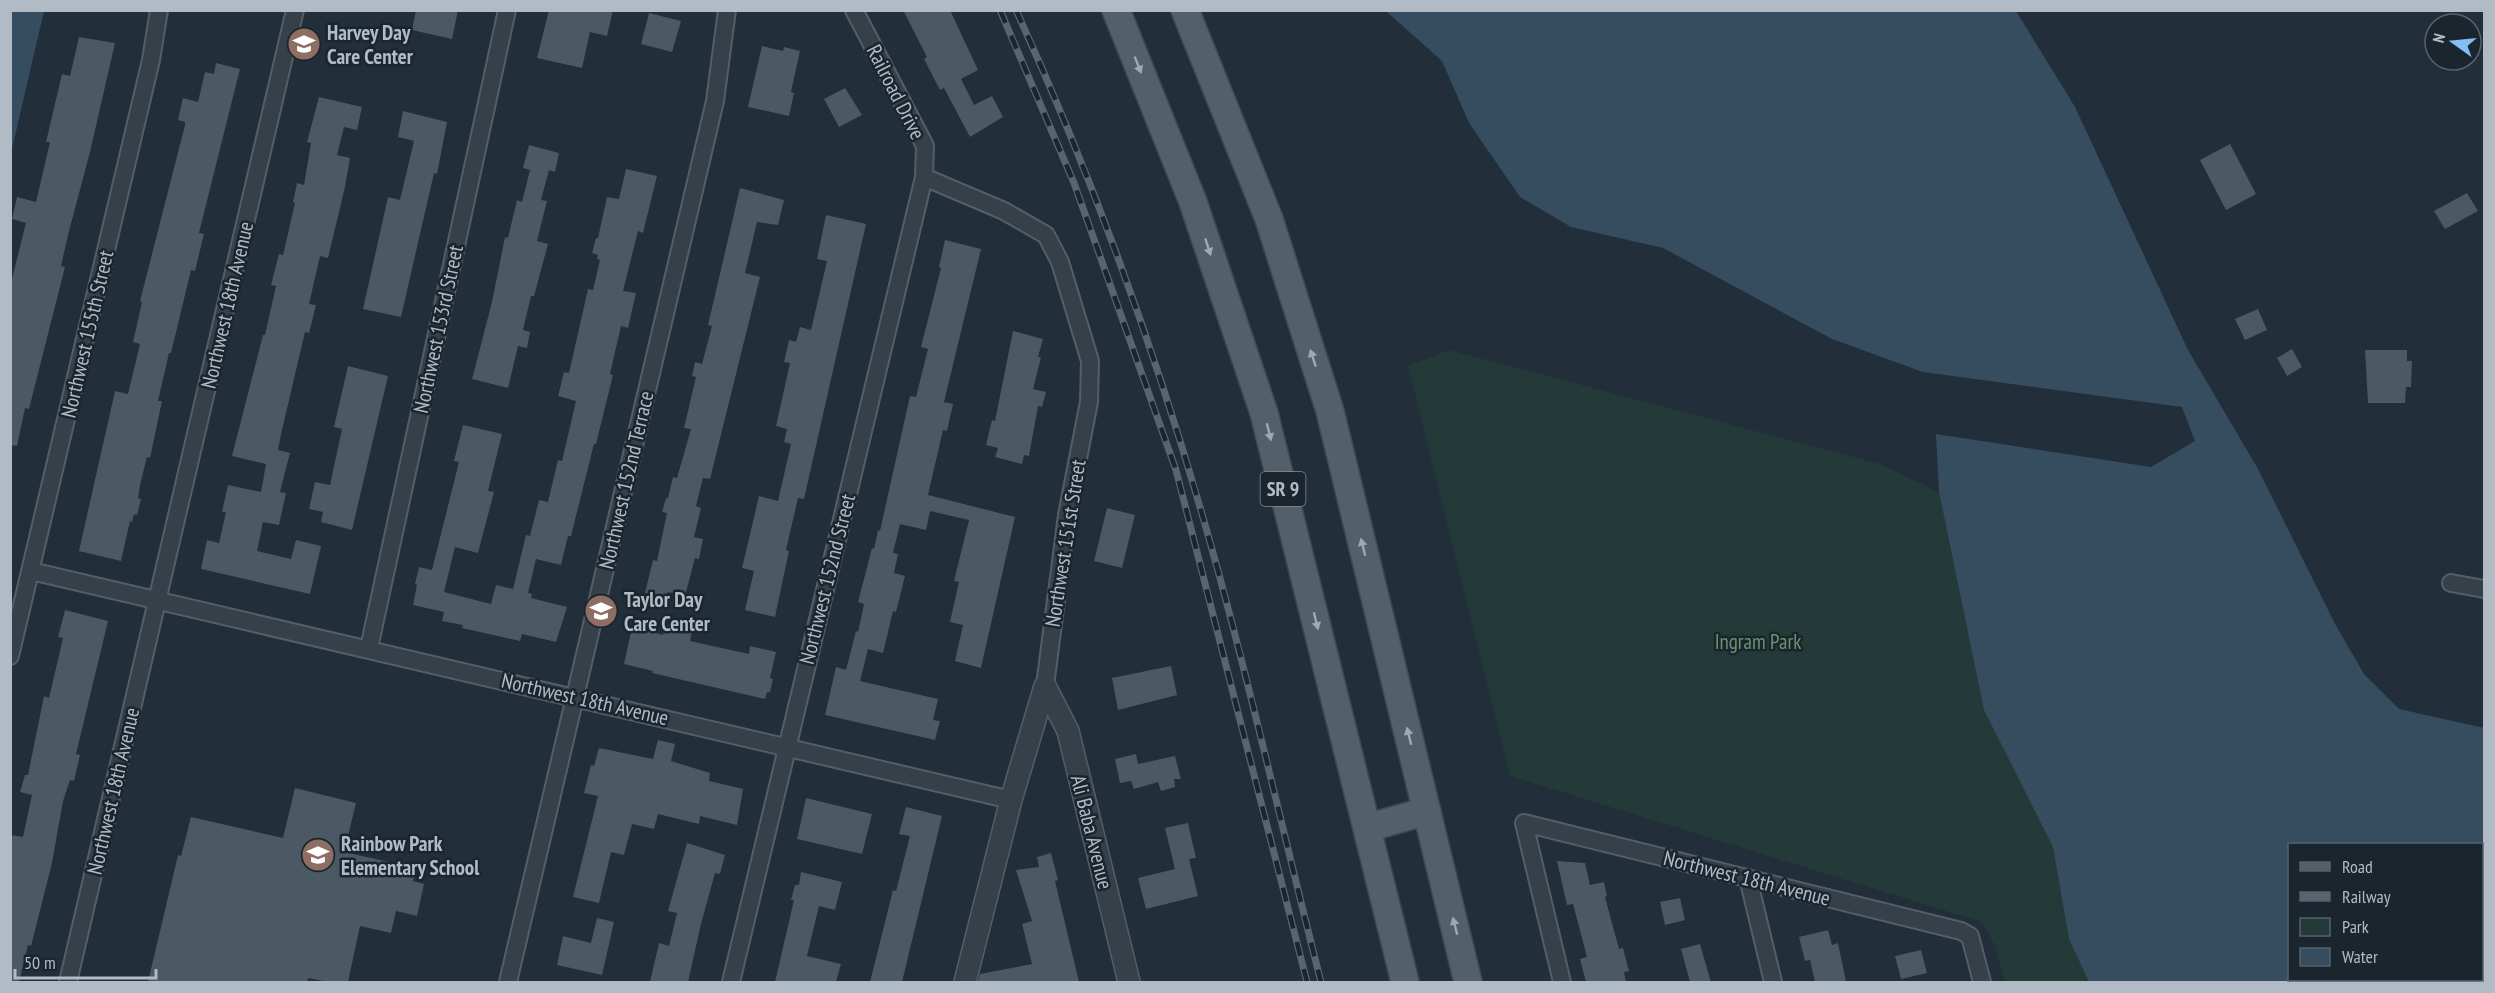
<svg xmlns="http://www.w3.org/2000/svg" width="2495" height="993" font-family="'PT Sans Narrow',sans-serif">
  <rect width="100%" height="100%" fill="#222e39"/>
  <!-- green -->
  <path fill="#243a39" d="M1449 350 1880 464 1939 492 1984 710 2053 847 2069 939 2089 982H2005L1995 946 1982 922 1510 776 1408 366Z"/>
  <!-- water -->
  <path fill="#364d60" fill-rule="evenodd" d="M11 10 44 11 11 153 10 11Z
    M1386 11H2016L2075 107 2188 350 2258 469 2335 624 2364 674 2399 709 2484 728V982H2089L2069 939 2053 847 1984 710 1939 492 1936 434 2151 467 2195 441 2182 407 1923 372 1832 339 1663 248 1571 227 1520 197 1469 123 1442 61ZM2290 844H2482V980H2290Z"/>
  <!-- building -->
  <path fill="#4a5964" d="M416 10H458L452 39 412 30Z
    M549 10H613L607 36 590 32 582 68 537 58Z
    M903 10H950L978 70 961 79 974 105 992 96 1003 117 970 137 944 88 940 90 924 59 927 57Z
    M649 13 681 21 672 52 641 44Z
    M79 37 115 43 90 152 68 235 61 266 65 267 50 326 29 409 25 408 17 446 10 445V287L26 223 12 219 17 197 36 202 50 142H46L62 74 70 76Z
    M762 46 783 51 784 47 800 51 791 92 794 93 789 116 748 107Z
    M216 63 240 69 199 233 204 234 195 271 191 270 171 353H169L158 401H162L150 458 147 457 140 485 138 498 141 499 137 515 134 514 132 522 130 521 121 561 79 551 115 391 128 394 140 344 133 342 142 302 140 301 185 125V122L178 120 183 98 198 102 205 72 214 74Z
    M845 88 862 115 839 127 824 99Z
    M319 97 362 107 357 130 344 127 337 155 350 158 345 187 328 258 320 256 309 304 316 305 309 333 305 332 282 430 278 450 290 453 280 492 286 493 279 525 263 522 257 551 291 559 296 540 321 546 310 594 201 569 207 540 219 543 226 512H222L228 485 261 492 266 464 232 456 263 335H265L276 286 271 285 279 254 283 255 295 203 293 202 297 183 304 185 311 143 307 142Z
    M403 111 447 122 437 174 434 173 401 317 363 309 388 197 400 200 414 141 398 137Z
    M2230 144 2256 194 2226 210 2200 160Z
    M529 145 559 153 555 172 549 170 541 200 547 201 537 241 548 244 534 296H531L523 330 530 332 527 348 518 346 508 388 472 379 492 302 505 237 508 238 517 200 522 202 530 170 523 168Z
    M626 169 657 176 643 233 638 231 623 291 636 293 628 328 621 326 610 374 613 375 596 444H594L571 536H568L561 565 536 559 528 593 532 594 531 598 567 607 556 642 522 634 520 641 462 628 463 625 442 621 444 612 413 605 417 585 415 584 419 567 432 570 459 462 454 461 463 425 502 434 488 491 494 492 478 553 455 547 444 592 491 604 496 585 513 589 526 535 530 536 539 500 548 502 558 460 562 461 576 401 558 396 564 372 569 373 588 289 593 290 600 260 597 259 598 255 592 253 596 238H598L607 197 619 199Z
    M740 188 784 200 778 225 757 222 745 273 760 277 710 479 703 478 696 506 701 508 694 537 703 539 699 559 695 558 685 596 668 592 666 598 645 593 653 560 657 561 667 513 662 512 666 498H668L673 477 677 478 691 429 684 428 696 377 692 376 695 362 702 364 712 326 708 325Z
    M2467 193 2478 211 2445 229 2434 211Z
    M826 215 866 224 804 499 798 498 786 550 789 551 775 617 745 610 754 571 742 568 759 496 778 501 791 444 784 442 787 429 776 426 790 363 784 362 789 340 796 342 800 327 811 330 827 261 817 259Z
    M945 240 981 249 944 402 953 404 947 431 943 430 928 495 1015 517 981 668 955 661 963 625 950 622 959 582 954 581 969 520 930 511 926 530 900 524 893 553 898 554 894 573 905 576 896 612 893 611 883 653 868 649 860 681 938 699 933 720 940 721 935 740 825 715 836 667 846 670 856 631 858 632 864 604 858 602 872 548 874 549 878 530 880 531 910 396 916 397 928 349 921 347 941 268 939 267Z
    M2258 309 2267 330 2245 340 2235 319Z
    M1013 331 1043 339 1038 357H1041L1033 389 1046 392 1042 407 1038 406 1029 456 1024 455 1022 464 995 457 998 448 986 445 992 420 995 421Z
    M2292 349 2302 367 2287 376 2277 358Z
    M2365 350H2407V361H2412L2411 387H2406L2405 403H2368Z
    M348 366 388 376 352 530 321 522 323 512 309 509 315 482 330 485 342 429 334 427Z
    M1107 508 1135 515 1122 568 1094 561Z
    M65 610 108 621 76 754 80 755 74 781 70 780 63 801 52 863 31 946 28 945 19 982H10V835L23 837 32 795 20 792 25 775H28L44 696 49 698 63 638 58 637Z
    M666 625 692 631 690 641 749 654 750 646 776 652 770 678 773 679 770 692H767L765 699 652 673 653 671 624 664 632 627 663 635Z
    M1171 666 1177 695 1118 710 1112 678Z
    M658 740 675 744 671 761 710 773 709 781 743 789 737 825 700 816 699 824 658 814 654 829 632 824 624 855 611 852 599 903 573 897 598 796 584 793 591 765 594 766 599 748 653 759Z
    M1136 754 1138 764 1175 756 1181 779H1174L1175 787 1161 791 1158 782 1134 789 1131 781 1120 783 1115 759Z
    M295 788 356 803 344 852 416 868 413 881 424 884 417 916 396 911 391 933 360 926 348 982H328L308 978 307 982H148L178 855 181 856 191 817 283 838Z
    M806 798 872 814 862 854 797 839Z
    M906 807 942 816 902 982H870L893 890 896 891 910 836 899 834Z
    M1188 823 1196 858 1189 859 1198 896 1146 909 1138 878 1175 869 1165 828Z
    M687 843 725 855 720 874 715 873 701 924 688 982H650L659 943 669 946 677 913 668 911Z
    M1051 853 1058 880 1055 881 1079 982H978L980 974 1032 964 1022 924 1032 921 1016 870 1039 867 1037 857Z
    M1557 861 1585 863 1590 885 1604 882 1607 896 1605 897 1619 949 1623 948 1629 971 1624 972 1626 982H1586L1580 959 1587 957 1573 904 1567 905Z
    M801 872 842 882 835 910 819 906 807 956 841 964 836 982H775L794 900H791L795 885H799Z
    M1680 898 1685 920 1665 925 1660 902Z
    M597 918 614 922 602 975 557 965 563 936 591 943Z
    M1828 930 1832 945 1838 943 1846 982H1815L1810 960 1805 961 1799 937Z
    M1700 944 1711 982H1690L1681 949Z
    M1921 950 1927 973 1901 979 1895 956Z"/>
  <g fill="none" stroke-linecap="round" stroke-linejoin="round">
    <defs>
      <path id="minor" d="M924 177 1004 211 1046 235 1060 262 1090 361 1089 402 1067 515 1045 686
        M31 571 1011 800
        M2451 583 2484 589
        M369 648 507 10
        M10 656 151 60 159 10
        M1748 878 1773 982
        M68 982 295 10
        M508 982 715 101 727 10
        M731 982 924 177 925 146 854 10
        M1562 982 1524 823 1961 931 1970 936 1982 982"/>
      <path id="tertiary" d="M1045 686 1068 731 1129 982
        M965 982 1011 800 1045 686"/>
      <path id="primary" d="M1116 10 1193 202 1264 413 1405 982
        M1185 10 1269 219 1330 411 1468 982
        M1367 828 1427 811"/>
    </defs>
    <!-- minor casing -->
    <use href="#minor" stroke="#535e67" stroke-width="20"/>
    <!-- tertiary casing -->
    <use href="#tertiary" stroke="#535e67" stroke-width="24"/>
    <!-- primary casing -->
    <use href="#primary" stroke="#3f4952" stroke-width="30"/>
    <!-- minor -->
    <use href="#minor" stroke="#354049" stroke-width="16"/>
    <!-- tertiary -->
    <use href="#tertiary" stroke="#354049" stroke-width="21"/>
    <!-- primary -->
    <use href="#primary" stroke="#535f69" stroke-width="27"/>
    <defs>
      <path id="rail" d="M1000 10 1074 183 1176 470 1307 982
        M1016 10C1096 185 1164 375 1215 560 1254 700 1285 842 1321 982"/>
    </defs>
    <!-- rail casing -->
    <use href="#rail" stroke="#576570" stroke-width="7"/>
    <!-- rail -->
    <use href="#rail" stroke="#1b252e" stroke-width="4.5" stroke-dasharray="14" stroke-linecap="butt"/>
  </g>
  <!-- one-way arrows -->
  <defs><path id="oneway-solid" d="M-6-.8H1V-3.2L6.5 0L1 3.2V.8H-6Z" transform="scale(1.5)"/></defs>
  <g fill="#9da9b3">
    <use href="#oneway-solid" transform="translate(1138 65) rotate(68)"/>
    <use href="#oneway-solid" transform="translate(1208 247) rotate(72)"/>
    <use href="#oneway-solid" transform="translate(1313 358) rotate(-108)"/>
    <use href="#oneway-solid" transform="translate(1269 432) rotate(76)"/>
    <use href="#oneway-solid" transform="translate(1363 547) rotate(-104)"/>
    <use href="#oneway-solid" transform="translate(1316 621) rotate(76)"/>
    <use href="#oneway-solid" transform="translate(1409 736) rotate(-104)"/>
    <use href="#oneway-solid" transform="translate(1455 926) rotate(-104)"/>
  </g>
  <!-- icons -->
  <defs>
    <symbol id="school-disc" viewBox="-11 -11 22 22"><circle r="9.5" fill="#8d6e63" stroke="#1b252e"/><path d="M0-5L7-2L0 1L-7-2ZM-4 1L0 2.5L4 1V4Q0 6-4 4Z" fill="#fff"/></symbol>
  </defs>
  <g fill-rule="evenodd">
    <use href="#school-disc" x="285" y="25" width="38" height="38"/>
    <use href="#school-disc" x="582" y="592" width="38" height="38"/>
    <use href="#school-disc" x="299" y="836" width="38" height="38"/>
  </g>
  <g text-anchor="middle" dominant-baseline="central" stroke-width="5" stroke-linejoin="round" paint-order="stroke">
    <!-- shield labels -->
    <rect fill="#1b252e" stroke="#838e98" stroke-width="1.5" x="1260.5" y="472" width="45" height="34" rx="4.5"/>
    <g font-size="20" font-weight="bold" fill="#b0bbc5">
      <text x="1283" y="489">SR 9</text>
    </g>
    <!-- poi labels -->
    <g font-size="21" font-weight="bold" fill="#b0bbc5" stroke="#1b252e" text-anchor="start">
      <text x="327" y="32">Harvey Day<tspan x="327" dy="24">Care Center</tspan></text>
      <text x="624" y="599">Taylor Day<tspan x="624" dy="24">Care Center</tspan></text>
      <text x="341" y="843">Rainbow Park<tspan x="341" dy="24">Elementary School</tspan></text>
    </g>
    <!-- street labels -->
    <g font-size="21" fill="#b0bbc5" stroke="#1b252e">
      <text transform="translate(896 92) rotate(63)">Railroad Drive</text>
      <text transform="translate(227 305) rotate(-77)">Northwest 18th Avenue</text>
      <text transform="translate(438 329) rotate(-78)">Northwest 153rd Street</text>
      <text transform="translate(87 334) rotate(-77)">Northwest 155th Street</text>
      <text transform="translate(626 480) rotate(-77)">Northwest 152nd Terrace</text>
      <text transform="translate(1065 543) rotate(-81)">Northwest 151st Street</text>
      <text transform="translate(827 579) rotate(-76)">Northwest 152nd Street</text>
      <text transform="translate(585 699) rotate(13)">Northwest 18th Avenue</text>
      <text transform="translate(113 791) rotate(-77)">Northwest 18th Avenue</text>
      <text transform="translate(1092 832) rotate(76)">Ali Baba Avenue</text>
      <text transform="translate(1747 878) rotate(14)">Northwest 18th Avenue</text>
    </g>
    <!-- park labels -->
    <g font-size="21" fill="#68956d" stroke="#1b252e">
      <text x="1758" y="641">Ingram Park</text>
    </g>
  </g>
  <!-- border -->
  <rect width="2495" height="993" fill="none" stroke="#b0bbc5" stroke-width="24"/>
  <!-- legend -->
  <rect x="2288" y="843" width="195" height="138" fill="#1b252e" stroke="#57616a" stroke-width="1.5"/>
  <rect x="2300" y="862" width="30" height="9" fill="#535f69" stroke="#57616a" stroke-width="1.5"/>
  <text x="2342" y="873" font-size="18" fill="#b0bbc5">Road</text>
  <rect x="2300" y="892" width="30" height="9" fill="#576570" stroke="#57616a" stroke-width="1.5"/>
  <text x="2342" y="903" font-size="18" fill="#b0bbc5">Railway</text>
  <rect x="2300" y="918" width="30" height="18" fill="#243a39" stroke="#57616a" stroke-width="1.5"/>
  <text x="2342" y="933" font-size="18" fill="#b0bbc5">Park</text>
  <rect x="2300" y="948" width="30" height="18" fill="#364d60" stroke="#57616a" stroke-width="1.5"/>
  <text x="2342" y="963" font-size="18" fill="#b0bbc5">Water</text>
  <!-- north arrow -->
  <g transform="translate(2453 42) rotate(285)"><circle r="28" fill="#1b252e" stroke="#57616a" stroke-width="1.5"/>
  <path d="M0-4.5L10 22L0 15L-10 22Z" fill="#85bef5"/>
  <text y="-9" font-size="16" font-weight="bold" text-anchor="middle" fill="#b0bbc5">N</text>
  </g>
  <!-- scale -->
  <path d="M15 969v9h141v-9" fill="none" stroke="#b0bbc5" stroke-width="3"/>
  <text x="24" y="969" font-size="18" fill="#b0bbc5" stroke="#1b252e" stroke-width="4.5" paint-order="stroke">50 m</text>
</svg>
